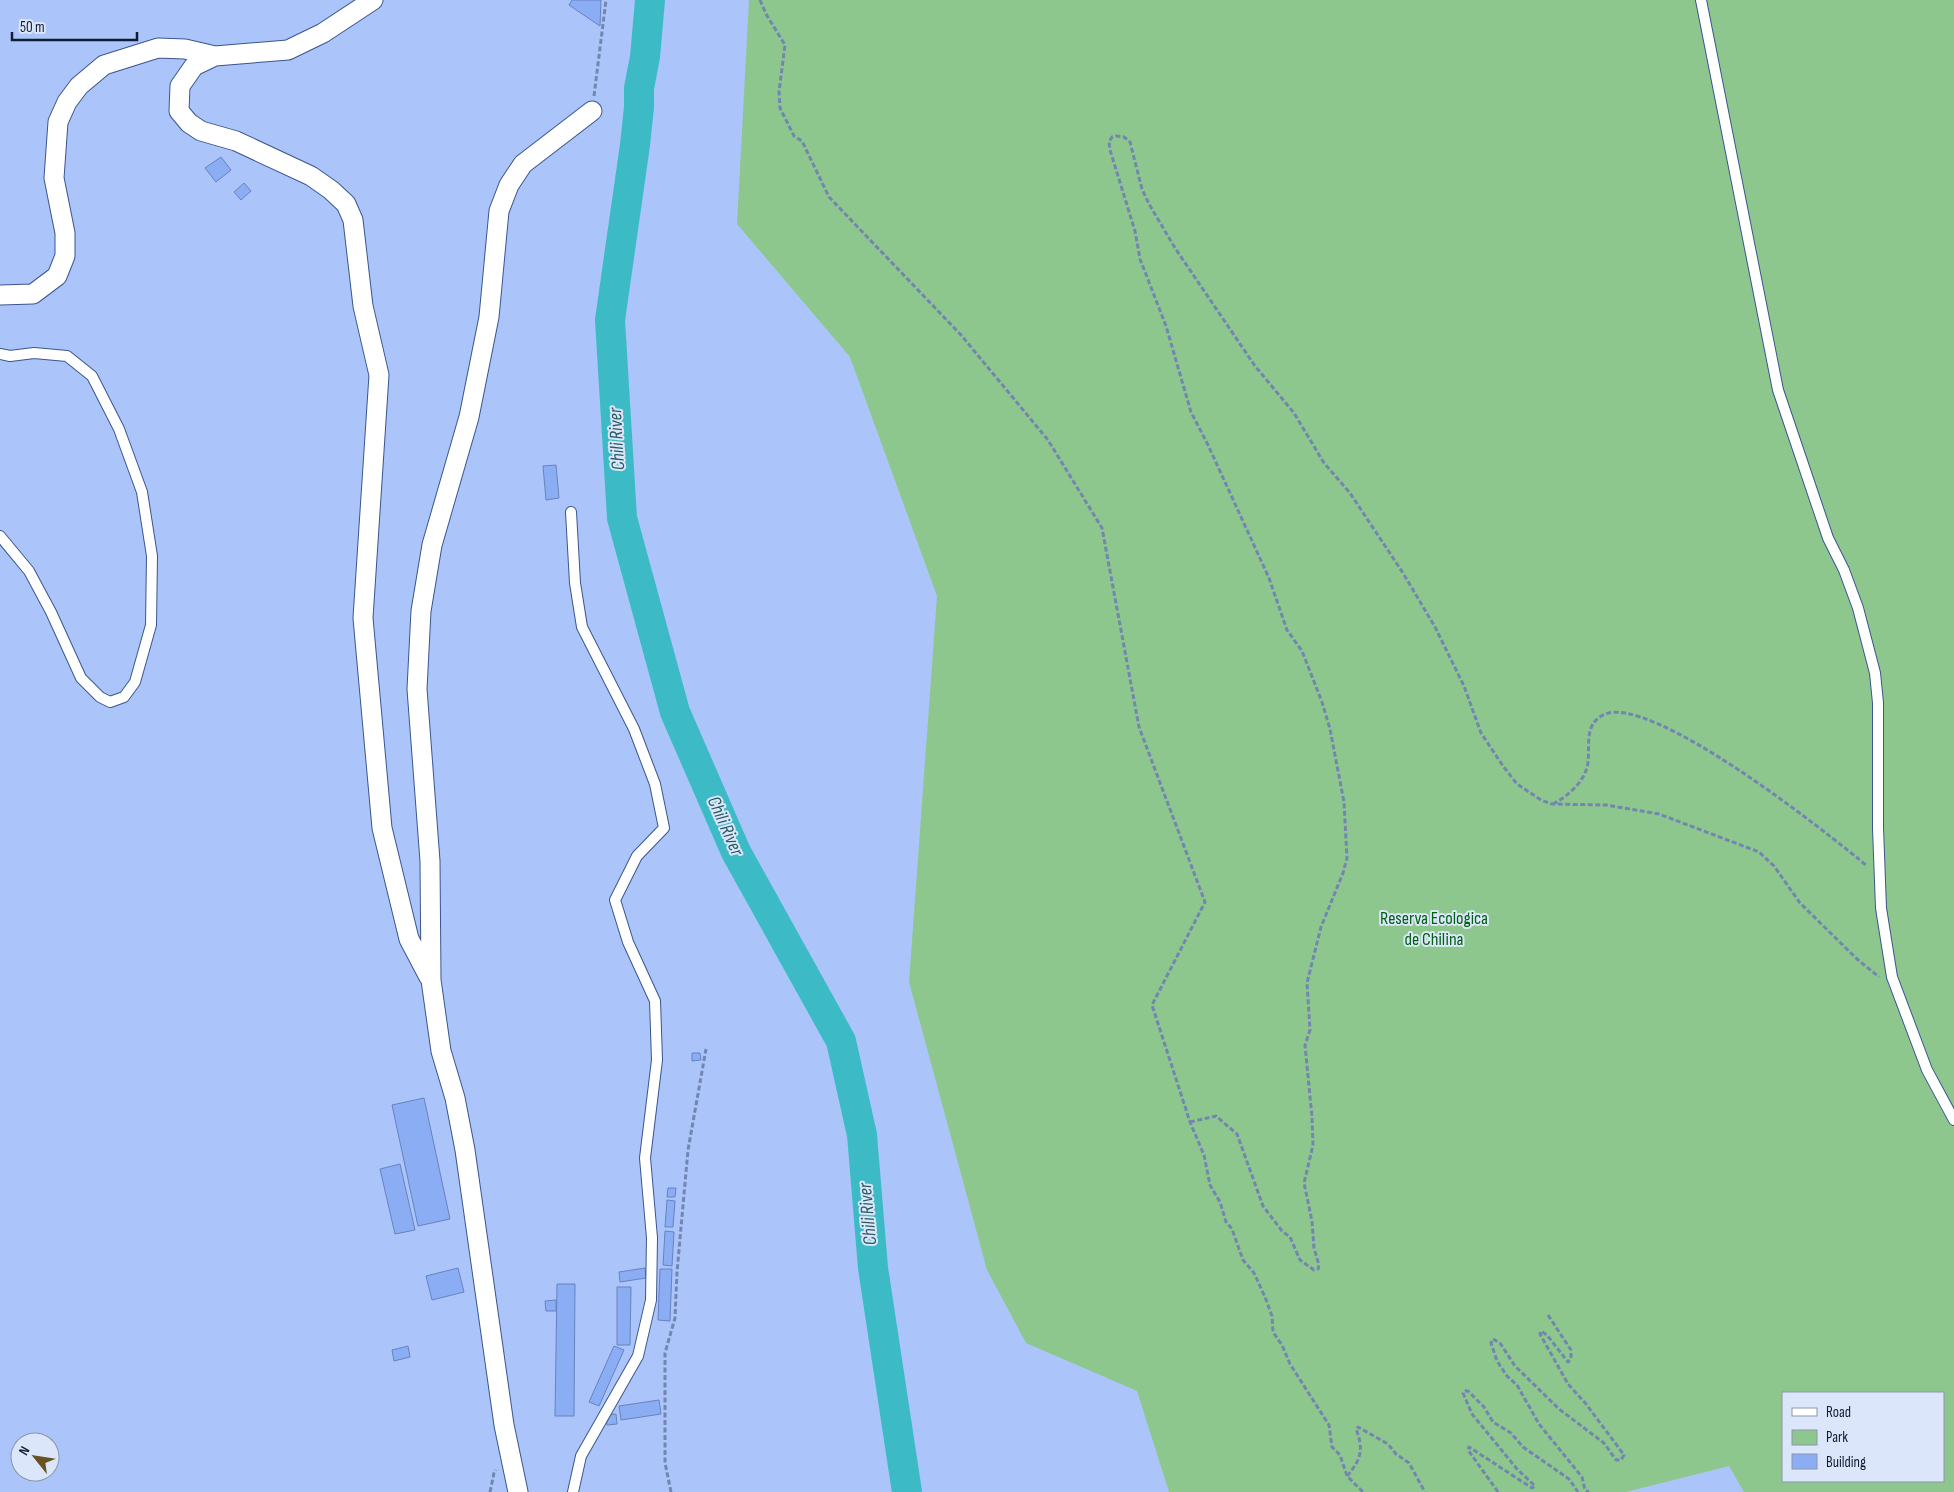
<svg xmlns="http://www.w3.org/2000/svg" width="1954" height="1492" font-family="'Sofia Sans Condensed',sans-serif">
  <rect width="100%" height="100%" fill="#abc5fa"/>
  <!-- green -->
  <path fill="#8ec78e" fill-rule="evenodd" d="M749 0H1954V1492H1744L1729 1466 1626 1492H1169L1137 1391 1026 1343 987 1270 909 982 937 596 850 357 737 224ZM1783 1393H1943V1481H1783Z"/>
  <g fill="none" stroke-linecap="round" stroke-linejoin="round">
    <!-- river -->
    <path stroke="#3cbbc7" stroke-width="30" d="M650 0 645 57 639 88V107L635 145 610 320 622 518 675 712 736 852 841 1041 862 1135 873 1268 907 1492"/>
  </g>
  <!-- building -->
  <path fill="#8badf3" stroke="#6683c0" d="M572 0H601L600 26 569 5Z
    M221 157 231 170 216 182 205 168Z
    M244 183 251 191 241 200 234 192Z
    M556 465 559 498 546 500 543 466Z
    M692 1053H700L701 1060 692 1061Z
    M424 1098 450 1219 418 1226 392 1105Z
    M400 1164 415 1230 395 1234 380 1169Z
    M668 1188H676L675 1197H667Z
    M667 1200 675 1201 673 1227H665Z
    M665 1231 674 1232 672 1266 663 1265Z
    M458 1268 464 1292 432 1300 426 1276Z
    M645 1268 646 1278 620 1282 619 1272Z
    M660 1269H672L670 1321 658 1320Z
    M557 1284H575L574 1416H555Z
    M617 1287H631L630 1345H617Z
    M556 1300V1311H546L545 1301Z
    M408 1346 410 1357 394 1361 392 1350Z
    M614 1346 624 1350 599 1406 589 1402Z
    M659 1400 661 1414 621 1420 619 1406Z
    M616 1414 617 1424 607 1425 606 1415Z"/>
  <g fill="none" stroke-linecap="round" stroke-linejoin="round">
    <defs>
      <path id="lane" d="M1701 0 1778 390 1828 538 1844 570 1858 608 1875 673 1878 703V828L1881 908 1892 977 1927 1070 1954 1120
        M0 354 10 356 34 353 67 356 92 376 119 429 142 492 152 556 151 625 135 682 124 697 110 702 100 697 81 678 51 612 29 571 0 536
        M571 512 575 583 582 627 634 729 655 784 664 828 637 856 615 900 628 942 655 1001 657 1060 645 1158 652 1238 651 1300 638 1356 581 1456 573 1492"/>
      <path id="street" d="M373 0 323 33 288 50 215 56 194 66 180 86 179 111 189 123 201 131 236 141 311 176 331 190 346 204 353 220 363 306 379 375 363 618 382 828 409 939 429 977
        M0 295 33 294 57 276 65 256V233L54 178 58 122 67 102 79 86 104 65 158 48 185 49 215 56
        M518 1492 504 1425 465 1150 455 1098 441 1051 431 980 430 861 417 689 421 611 432 545 469 417 489 317 499 211 509 185 523 164 592 111"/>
    </defs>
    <!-- lane casing -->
    <use href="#lane" stroke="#3b558f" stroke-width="12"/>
    <!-- street casing -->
    <use href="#street" stroke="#3b558f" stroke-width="21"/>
    <!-- path -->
    <path stroke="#7286b1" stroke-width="3" stroke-dasharray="5 2.5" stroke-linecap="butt" d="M760 0 766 14 785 45 779 92 780 108 794 136 802 141 829 197 961 335 1048 440 1102 528 1139 727 1205 902 1152 1005 1190 1122 1204 1155 1210 1185 1220 1202 1226 1222 1232 1229 1243 1260 1254 1273 1265 1297 1272 1316 1273 1332 1282 1345 1290 1364 1329 1425 1332 1447 1340 1455 1347 1476 1363 1492
      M594 96 606 0
      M1553 804C1568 796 1586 781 1588 762 1590 745 1584 725 1603 715 1649 691 1829 834 1867 866
      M1190 1122 1216 1116 1237 1134 1263 1206 1282 1231 1290 1237 1300 1260 1314 1270 1318 1269 1319 1265 1314 1248 1312 1221 1304 1183 1313 1145 1312 1117 1305 1045 1310 1030 1307 983 1321 927 1343 873 1347 858 1344 802 1330 729 1322 702 1302 651 1287 630 1269 578 1208 445 1191 412 1166 326 1140 259 1135 231 1110 150 1109 142 1112 137 1116 136 1124 137 1130 142 1142 189 1149 204 1175 248 1255 366 1294 413 1324 463 1350 493 1403 573 1435 627 1464 686 1481 733 1503 766 1517 784 1541 800 1552 804 1606 805 1659 814 1759 852 1774 866 1800 903 1857 959 1879 977
      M1548 1315 1571 1350V1359L1568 1362 1547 1335 1541 1331 1540 1334 1568 1384 1586 1404 1624 1455 1621 1460H1616L1604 1443 1559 1409 1515 1366 1500 1343 1493 1339 1491 1343 1497 1361 1507 1376 1517 1385 1539 1424 1582 1477 1585 1490 1589 1492
      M1347 1476C1361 1460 1364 1449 1356 1429L1358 1427 1388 1444 1396 1454 1409 1463 1425 1492
      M490 1492 494 1473 496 1470
      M671 1492 665 1463V1353L675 1318 677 1272 688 1150 706 1049
      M1498 1492 1468 1450 1469 1447 1532 1488 1535 1486 1517 1469 1472 1414 1463 1393 1465 1391H1468L1484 1407 1493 1422 1511 1433 1523 1447 1569 1479 1578 1492"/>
    <!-- lane -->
    <use href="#lane" stroke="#fff" stroke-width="10"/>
    <!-- street -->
    <use href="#street" stroke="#fff" stroke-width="19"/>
  </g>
  <g text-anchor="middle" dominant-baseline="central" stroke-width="4" stroke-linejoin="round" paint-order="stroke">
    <!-- park labels -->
    <g font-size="18" fill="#006210" stroke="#dce6fa">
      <text x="1434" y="918">Reserva Ecologica<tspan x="1434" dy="21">de Chilina</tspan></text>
    </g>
    <!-- water labels -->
    <g font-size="19" font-style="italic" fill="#275b60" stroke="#dce6fa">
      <text transform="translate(617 439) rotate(-93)">Chili River</text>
      <text transform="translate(725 826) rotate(66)">Chili River</text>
      <text transform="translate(868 1214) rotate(-95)">Chili River</text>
    </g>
  </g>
  <!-- legend -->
  <rect x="1782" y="1392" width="162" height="90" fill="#dce6fa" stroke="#8b95ab"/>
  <rect x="1792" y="1408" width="25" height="8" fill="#ffffff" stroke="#8b95ab"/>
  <text x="1826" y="1417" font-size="15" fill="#111c34">Road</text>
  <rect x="1792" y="1430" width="25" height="15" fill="#8ec78e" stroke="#8b95ab"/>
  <text x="1826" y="1442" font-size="15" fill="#111c34">Park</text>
  <rect x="1792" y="1454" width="25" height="15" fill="#8badf3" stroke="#8b95ab"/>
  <text x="1826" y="1467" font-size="15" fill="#111c34">Building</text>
  <!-- north arrow -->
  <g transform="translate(35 1457) rotate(300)"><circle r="24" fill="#dce6fa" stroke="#8b95ab"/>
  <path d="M0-4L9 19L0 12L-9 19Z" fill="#695222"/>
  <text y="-8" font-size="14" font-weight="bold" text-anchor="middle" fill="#111c34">N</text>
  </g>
  <!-- scale -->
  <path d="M12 32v8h125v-8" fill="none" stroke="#111c34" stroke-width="2.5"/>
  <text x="20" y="32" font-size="15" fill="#111c34" stroke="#dce6fa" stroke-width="4" paint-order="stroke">50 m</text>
</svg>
